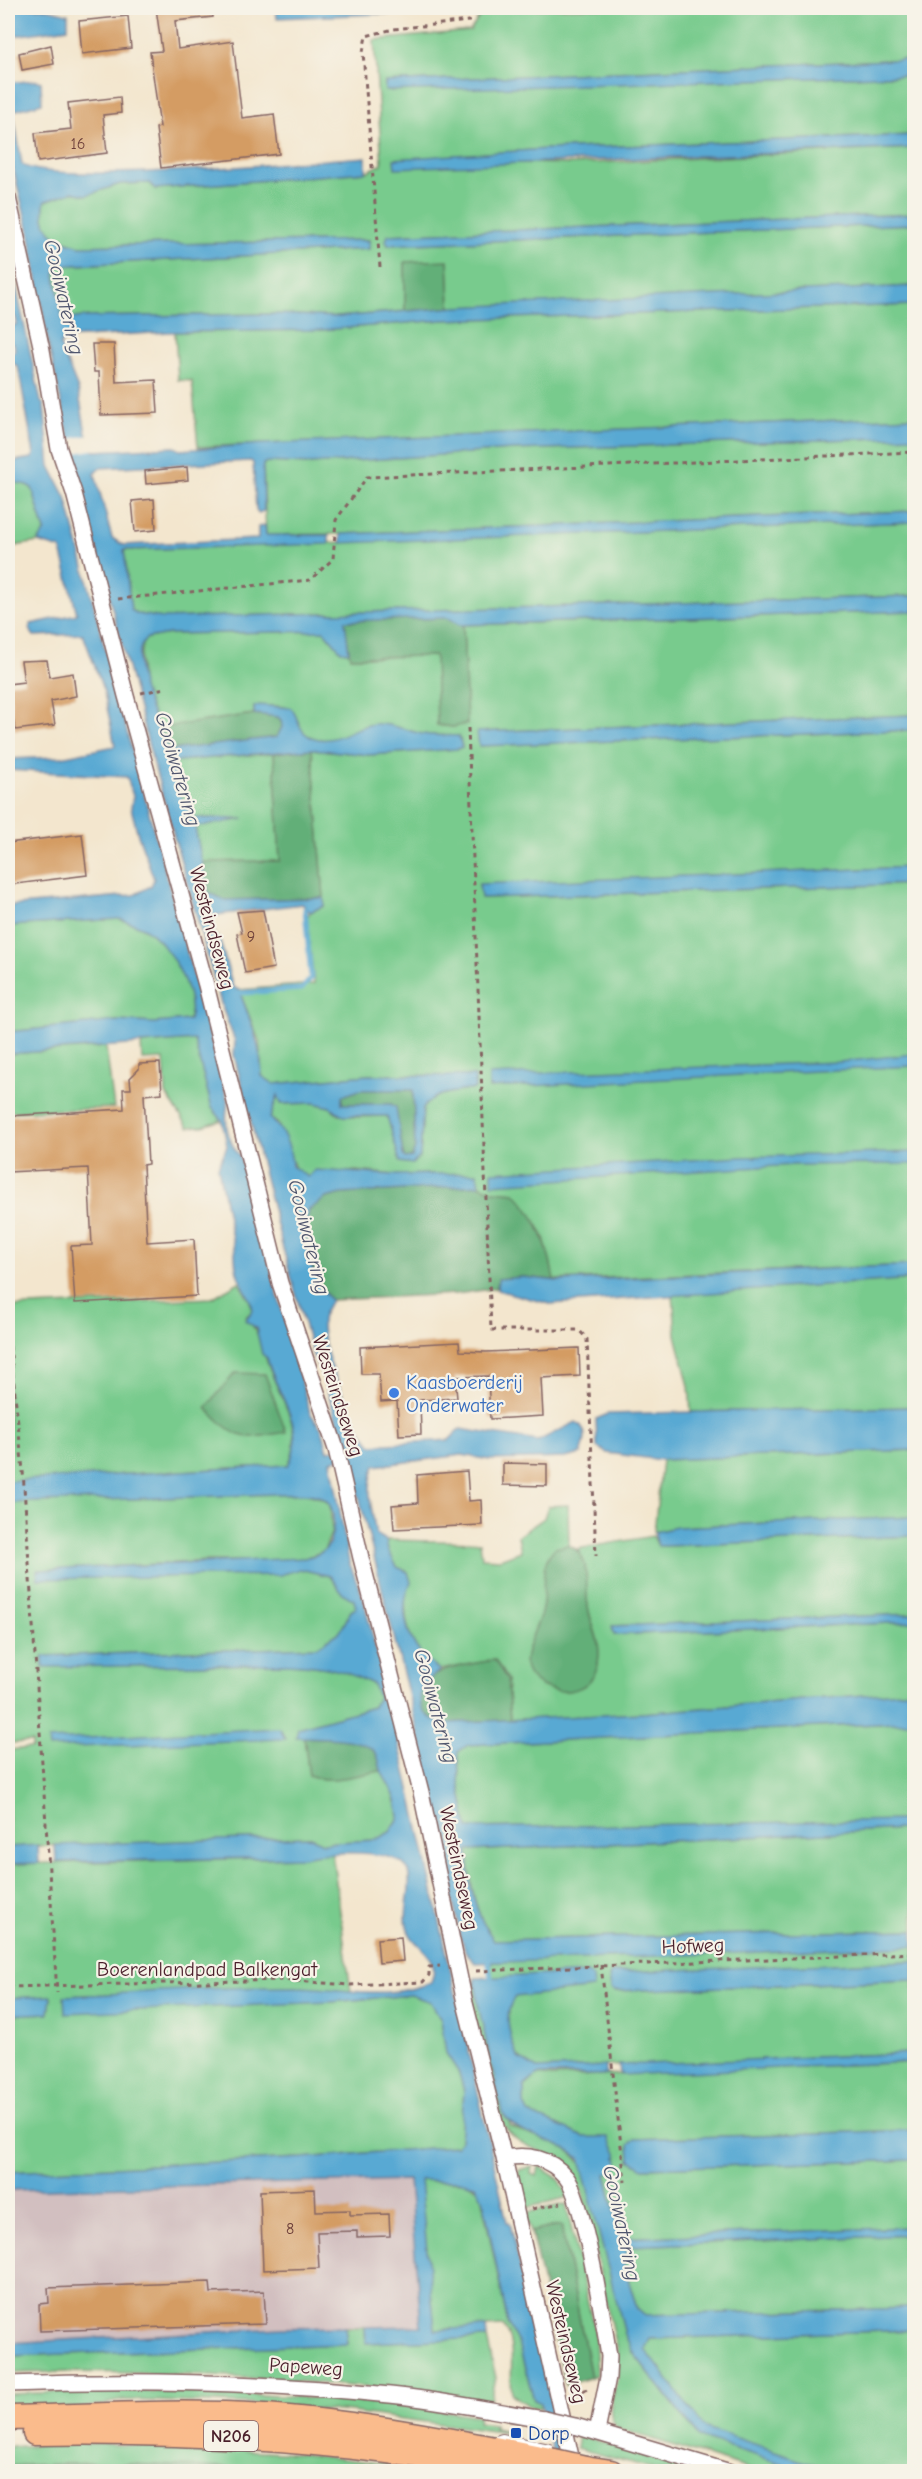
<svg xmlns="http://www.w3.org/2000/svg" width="922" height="2479" font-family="'Comic Neue',sans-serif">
  <rect width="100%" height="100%" fill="#f7f3e8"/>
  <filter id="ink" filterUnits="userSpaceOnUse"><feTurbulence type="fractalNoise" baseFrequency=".0167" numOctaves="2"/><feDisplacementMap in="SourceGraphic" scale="12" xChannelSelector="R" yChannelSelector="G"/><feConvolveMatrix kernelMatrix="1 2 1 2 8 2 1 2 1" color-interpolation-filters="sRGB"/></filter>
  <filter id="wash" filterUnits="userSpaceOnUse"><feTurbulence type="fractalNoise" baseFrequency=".008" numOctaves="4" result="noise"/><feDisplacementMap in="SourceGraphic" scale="24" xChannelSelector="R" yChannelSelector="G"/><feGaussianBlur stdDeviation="1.35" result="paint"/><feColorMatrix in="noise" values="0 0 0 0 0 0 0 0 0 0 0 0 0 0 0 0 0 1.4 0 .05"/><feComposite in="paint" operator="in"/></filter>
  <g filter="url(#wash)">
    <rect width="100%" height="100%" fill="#f3e6ce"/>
    <!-- industrial -->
    <path fill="#d2bfc0" d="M409 2180 421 2326 282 2328 8 2343V2190Z"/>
    <!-- green -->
    <path fill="#78cb8d" stroke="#61755c" stroke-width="1.5" d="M556 8H914V59L385 82V90L914 75V135L548 149 394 160 569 164 914 148V214L389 235 386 241 388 245 914 224V286L450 308 448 261 405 262V311L338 317 277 314 83 317 63 320 55 275 57 266 369 249V240L80 246C56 240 38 230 45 201L72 192 87 195 120 184 150 183 155 189 366 172 382 164 374 40 470 31 483 11Z
      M914 305V417L198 447 192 381 178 380 175 332 321 330 442 320Z
      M914 437V511L341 534 266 535 263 464 267 462 310 464 512 450Z
      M8 481 27 485 32 488 45 531 38 542 8 547Z
      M914 522V596L163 618 138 614 131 610 124 550Z
      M914 611V715L478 732 479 746 914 730V867L479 885 482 898 914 884V1265L554 1280 544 1237 515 1193 493 1191 479 1185 476 1173 396 1175 356 1171 309 1177 296 1171 278 1124 270 1118 278 1094 281 1104 314 1103 330 1107 338 1114 355 1117 387 1116 420 1157 423 1108C431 1092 458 1092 475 1089V1076L368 1075 274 1084 262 1076 259 1041 239 990 314 984 307 917 310 912 324 906V898L312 749 369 755 457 749 462 747 459 736C447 735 434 736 422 734 408 731 391 724 377 724 353 724 337 748 311 737 288 728 307 706 273 706 266 705 260 705 254 707V714L159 728 141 686 140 657 143 641 147 638 169 634 324 631 341 651 349 652 350 657 436 656 437 725 453 727 467 723 463 625Z
      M274 753 280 861 200 862 195 826 239 819 194 818 177 790 173 765 178 761Z
      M119 919C128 922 137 924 146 930 170 946 197 992 189 1020L154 1023 117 1021 8 1032V926Z
      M194 1040 212 1108 222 1120 203 1126 188 1127 166 1094 164 1059 142 1060 141 1044Z
      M106 1047 114 1108 8 1112V1054Z
      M914 1279V1407L691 1412 689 1386 676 1335 673 1294Z
      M239 1282C244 1293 250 1298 253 1310L246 1317C260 1332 262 1349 269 1367 280 1399 306 1430 288 1465L8 1481V1307L212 1298Z
      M914 1450V1517L677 1527 654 1532 662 1460Z
      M277 1494C294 1494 317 1491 330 1505L332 1531 324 1551 305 1558 277 1561H208L37 1571 280 1575 300 1569 330 1576 342 1593 355 1600 356 1608 351 1611 340 1632 317 1647 43 1656V1666L283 1664C319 1665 340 1668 373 1684L378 1697 373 1707 298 1728 304 1737 309 1775 381 1771 391 1785 398 1809 399 1818 390 1832 375 1840 322 1843 311 1837 8 1847V1750L32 1748V1742L8 1743V1503Z
      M568 1505 569 1545 562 1546 544 1597 540 1623 525 1661 598 1666C600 1637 596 1637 589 1612 583 1590 592 1568 577 1549L653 1536 658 1546H666L914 1536V1614L612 1626 614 1635 914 1622V1691L643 1713 510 1720 507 1680 495 1660 440 1670C403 1648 402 1610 408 1572L397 1567 388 1550 386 1540 480 1542 482 1558 500 1559 521 1551 518 1536 544 1518 548 1506Z
      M914 1722V1930L494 1940C474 1915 470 1882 468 1851L903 1829 904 1821 468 1828 459 1781 458 1752 468 1745Z
      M319 1852 332 1853 351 1992 298 1987 64 1996 331 2002 411 1995 431 2002 441 2019 446 2053 459 2073 464 2091 460 2141 456 2146 302 2158 8 2172V2015L49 2013 51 1997 8 1998V1864L304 1857Z
      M914 1946V1961L611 1973 614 1991 914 1980V2053L537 2069C532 2066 525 2064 521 2059 507 2047 504 2010 515 1996L593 1988 520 1976 496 1980 492 1978 491 1963 508 1960Z
      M475 1978 478 2004 510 2126C535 2141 571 2140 584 2169L625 2334 632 2351 699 2437 804 2471H755L617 2428C604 2412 615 2395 617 2377 618 2369 617 2360 617 2352L583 2194C562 2141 530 2161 505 2127 491 2109 477 2024 471 1997Z
      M914 2062V2130L635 2139 643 2168 914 2160V2227L621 2238 606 2174 608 2138 584 2137 528 2113 524 2104V2086L538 2075 552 2077Z
      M532 2166 531 2174 537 2176 539 2166 559 2179 569 2197 522 2209 517 2183 519 2170Z
      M419 2180 466 2182 480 2190 508 2324 518 2343 534 2400 540 2403V2408L529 2406 512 2394C509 2372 517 2345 503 2326L435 2330Z
      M566 2204 595 2334 597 2375 591 2377 561 2225 531 2232 525 2213Z
      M914 2235V2308L644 2315 637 2309 624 2265 628 2246Z
      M345 2327H365L366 2343 487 2338 496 2378 491 2400C330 2382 170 2369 8 2373V2356L347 2344Z
      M914 2330V2471H834L712 2432 704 2427 644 2349 650 2339Z
      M107 2391C232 2392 355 2397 479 2416L478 2422 494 2424V2428L507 2431V2433L351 2412 272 2405 125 2400 82 2408 8 2409V2394Z
      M578 2435 700 2471H662L576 2448Z
      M81 2443 283 2452 446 2471 300 2472 103 2463 8 2466V2447Z"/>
    <!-- forest -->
    <path fill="#62af78" stroke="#566752" stroke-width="1.5" d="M448 260 450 308 405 311V262Z
      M448 618 463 625 467 724 453 727 437 725 435 656 350 657 344 621Z
      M254 714 278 717 281 720 282 727 277 737 172 750 166 746 159 728Z
      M312 749 324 898 224 900 208 892 200 862 280 861 274 753Z
      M360 1090H413L415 1148 412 1157 405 1158 403 1155 395 1107 391 1104H342V1096Z
      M479 1185 493 1191 515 1193C539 1218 548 1246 554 1280L523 1277 499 1279 497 1288 457 1294 331 1300C315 1284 298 1232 309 1211 315 1199 331 1197 342 1194Z
      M235 1373 265 1374 286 1432C239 1440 240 1442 206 1408Z
      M569 1545C593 1557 584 1584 588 1606 591 1628 602 1639 598 1663 591 1705 533 1694 526 1669 521 1651 541 1623 543 1604 545 1584 539 1563 555 1548Z
      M495 1660 507 1680 510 1720 445 1723 429 1719C393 1672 466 1664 495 1660Z
      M304 1737C324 1739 364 1734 376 1753 379 1758 380 1765 381 1771 359 1774 330 1785 309 1775Z
      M561 2225 591 2377 566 2385 531 2232Z
      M103 2463 300 2471H8V2466Z"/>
    <!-- water -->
    <path fill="#58a9d3" stroke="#51647f" stroke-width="1.5" fill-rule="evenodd" d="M11 8H43L68 14V28L8 37V12Z
      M276 8H463L458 11 277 18Z
      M914 59V75L385 91V82Z
      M8 80C19 86 30 77 41 82L42 103 13 111 22 164C47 187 316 160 366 157V172L155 189 150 183 120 184 87 195 72 192 45 201C38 230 56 240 80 246L369 240V249L57 266 55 275 63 320 83 317 277 314 338 317 455 307 914 286V305L442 320 321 330 170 332 65 338 60 345 78 389 86 433 94 451 175 447 180 450 262 444 914 417V437L512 450 310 464 267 462 263 464 264 511 258 513 256 509 253 463 251 461 99 468 95 474 112 538 123 545 258 539V527L265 525 266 535H329V544L124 550 131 610 138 614 163 618 914 596V611L459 625 448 618 345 621 349 652 341 651 324 631 169 634 147 638C123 660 157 722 166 746L172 750 277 737 282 727 281 720 278 717 254 714V707L259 705 291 708C299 717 298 732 311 737 336 746 350 727 373 724 387 722 408 731 422 734 434 736 447 735 459 736L462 747 457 749 369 755 312 749 178 761 173 765 177 790 194 818 244 819 195 827 208 892 224 900 324 898V906L310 912 302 904 208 916 211 930 220 941 233 987 239 990C250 1020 261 1044 262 1076L274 1084 368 1075 475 1076V1089C458 1092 431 1092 423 1109L420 1157 412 1164 400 1162 387 1116H344L330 1107 314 1103 281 1104 278 1095 270 1118C284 1130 291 1148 292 1166L308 1177 315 1170 396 1175 477 1173 479 1185 342 1194 326 1198 309 1210C301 1238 310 1280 331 1300 328 1306 322 1314 322 1321 321 1353 351 1420 372 1445L449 1440 460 1429 538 1441 576 1422C589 1429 585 1443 581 1454L565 1458 490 1460 462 1455 375 1466C365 1489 372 1510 376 1534L386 1540 388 1550 397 1567 408 1572 411 1582C396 1614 410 1652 440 1670L422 1687C416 1707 426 1720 445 1723L643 1713 914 1691V1722L468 1745 458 1752 459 1781 468 1828 904 1820 903 1829 468 1851C468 1881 475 1916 494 1940L914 1930V1946L475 1963 465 1951 460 1934 435 1819 433 1793 355 1481 347 1456 331 1461 349 1562 363 1597 409 1784 507 2222 510 2223 568 2471H557L541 2403 534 2400 518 2343 508 2324 483 2199 475 2185 458 2181 420 2180 435 2330 486 2327 487 2338 366 2343 365 2327 421 2326 409 2180 8 2190V2172L302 2158 456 2146 460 2141 464 2091 459 2073 446 2053 441 2019 431 2002 411 1995 331 2002 65 2013 64 1996C141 1993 219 1986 296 1987 340 1987 389 2002 431 1982 443 1952 412 1949 407 1927 403 1910 413 1888 408 1871 401 1848 323 1851 304 1857L56 1862 55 1845 311 1837 322 1843 375 1840 390 1832 399 1818C398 1799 392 1790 383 1775 379 1768 380 1760 376 1753 365 1736 316 1738 296 1737L298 1728 373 1707 378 1697 373 1684C340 1668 319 1665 283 1664L43 1667V1656L317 1647 340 1632 351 1611 356 1608 354 1600 342 1593 330 1576 300 1569 280 1575 38 1579 37 1570 305 1558C311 1556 319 1555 323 1551 335 1543 338 1506 324 1499 311 1491 291 1494 277 1494L8 1503V1481L288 1465C309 1427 275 1393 267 1358L262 1354 256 1328 245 1320 253 1310C248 1287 234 1281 235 1253L218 1167 227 1146 222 1120 212 1108 194 1040 8 1054V1032L117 1021 154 1023 189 1020C197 992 169 944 145 929 137 924 128 922 119 919L8 926V906L134 895 151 886 154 879 138 835 131 808 133 796 127 777 8 770V759L61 757 115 746 104 692 83 634 34 636 29 629 31 624 77 614 61 549 38 542 45 531 32 488 27 485 8 481V462L32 458 34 454 18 366 10 362 8 357 15 350 14 344 8 342V328L17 324 16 318 8 308V250L41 402 44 405 50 466 66 497 115 688 228 1102C224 1123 227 1140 240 1157L310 1413 322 1429 328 1451 345 1448 324 1379 313 1355 282 1245 234 1055 235 1041 222 1007 152 758 79 483 48 343 29 232 8 148ZM360 1090H413L415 1148 412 1157 405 1158 403 1155 396 1107 391 1104H342V1096Z
      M914 135V148L395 168 394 159 548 149Z
      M914 214V224L388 245 386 241 388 235Z
      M914 511V522L341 543V534Z
      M914 715V730L479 746 477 732Z
      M914 867V884L481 898 479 884Z
      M914 1054V1066L489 1088V1075L839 1062Z
      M914 1152V1164L794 1165 492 1184V1172L741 1157Z
      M914 1265V1279L550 1304 497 1290 498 1279 523 1277 558 1281Z
      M914 1407V1450L662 1460 607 1453 597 1447 596 1419 608 1414Z
      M914 1517V1536L666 1546H658L654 1532 677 1527Z
      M914 1614V1622L614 1635 612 1626Z
      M280 1728 285 1739 49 1748 48 1740Z
      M38 1845 39 1863 8 1864V1847Z
      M914 1961V1980L614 1991 611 1989 609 1977 611 1973 622 1972Z
      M588 1973 592 1977 593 1988 515 1997C502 2013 510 2041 519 2058L537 2069 605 2066 607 2075H538L524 2086V2104L528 2113 584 2137H608L617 2153 618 2167 606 2174 621 2238 914 2227V2235L628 2246 624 2265 637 2309 644 2315 914 2308V2330L650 2339 645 2349 704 2427 834 2471H804L699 2437 632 2351 625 2334 580 2159C556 2137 521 2141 502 2113L478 2004 475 1978Z
      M51 1996 49 2013 8 2015V1998Z
      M914 2053V2062L620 2075 619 2065Z
      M914 2130V2160L643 2168 630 2160 629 2144 635 2139Z
      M345 2327 347 2344 8 2356V2343L282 2328Z"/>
    <!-- pier -->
    <path fill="#f3e6ce" d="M90 435 97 449 71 454 68 439Z"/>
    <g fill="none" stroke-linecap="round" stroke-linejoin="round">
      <!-- stream -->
      <path stroke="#58a9d3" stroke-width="5" d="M240 993 302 989 311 978 305 909
        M488 1959 492 1985"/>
    </g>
    <g id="blocks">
      <!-- building -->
      <path fill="#d49c64" d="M156 8H212L213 17 175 21 178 49 233 41 242 118 274 114 279 154 161 168 156 128 160 127 150 52 162 51Z
        M128 16 131 48 82 54 79 21Z
        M51 45 54 64 22 70 19 53Z
        M120 97 121 113 103 115 107 153 38 162 35 133 71 129 68 103Z
        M92 344H114L116 382 156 380 158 413 101 415 99 372H94Z
        M187 467 188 480 146 484 145 471Z
        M154 499 156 530 135 532 132 501Z
        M47 660 50 677 73 673 76 696 51 701 55 725 15 730 8 684 24 682 21 661Z
        M82 834 87 875 8 885V843Z
        M263 910 274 968 245 973 237 934 242 933 237 912Z
        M160 1063 162 1093 144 1095 148 1164 143 1165 147 1242 194 1239 197 1296 75 1303 71 1246 92 1245 88 1168 8 1172V1116L124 1109 123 1089H131L130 1078 139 1069V1064Z
        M459 1342 460 1351 486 1352 579 1348 580 1376 541 1378 543 1416 490 1419 488 1376 455 1377 457 1398 420 1400 421 1434 399 1435 397 1401 381 1402 379 1374H361L360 1347Z
        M503 1463 547 1464V1486L503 1485Z
        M467 1471 469 1501 481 1500 482 1525 394 1529 392 1505 418 1503 417 1475Z
        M401 1937 403 1961 379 1963 377 1939Z
        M315 2189 316 2211 350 2210V2215L389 2214 390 2236 357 2237V2231L317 2232 319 2268 263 2270 260 2191Z
        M210 2282 211 2293 264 2291 266 2324 40 2331 39 2304 49 2303 48 2288Z"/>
    </g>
  </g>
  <g filter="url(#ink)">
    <use href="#blocks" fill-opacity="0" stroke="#856564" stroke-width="1.5"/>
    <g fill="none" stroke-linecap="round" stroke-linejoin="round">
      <defs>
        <path id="service" d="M496 2440 502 2438 549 2448"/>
        <path id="minor" d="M8 198 42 350 59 449 74 493 126 696 206 985 280 1283 336 1449 361 1558 421 1792 465 2003 504 2158 574 2470
          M504 2158C528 2154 549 2157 566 2177 583 2196 604 2324 609 2356L608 2377 597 2432
          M8 2384C135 2379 263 2382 390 2395 442 2400 493 2411 544 2419
          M575 2426 730 2472"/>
        <path id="primary" d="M8 2418C101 2416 196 2409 289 2418 378 2426 467 2443 554 2461
          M35 2433C197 2430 359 2441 519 2472
          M585 2468 611 2472"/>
      </defs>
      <!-- service casing -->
      <use href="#service" stroke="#856564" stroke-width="10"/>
      <!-- minor casing -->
      <use href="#minor" stroke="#856564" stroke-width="18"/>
      <!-- primary casing -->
      <use href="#primary" stroke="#856564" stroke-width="27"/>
      <!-- path -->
      <path stroke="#856564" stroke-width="3" stroke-dasharray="4.5 4.5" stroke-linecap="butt" d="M380 267 363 52 366 36 394 29 469 21 471 8
        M118 599 310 580 333 559 336 520 367 477 914 452
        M141 693 165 688
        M468 728 491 1330H579L587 1339 596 1556
        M8 1328 23 1471 57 1993
        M601 1965 625 2182
        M476 1971 914 1953
        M8 1987 282 1980 350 1985 423 1982 429 1975V1967L440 1966
        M532 2209 561 2203
        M574 2393 591 2388"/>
      <!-- service -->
      <use href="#service" stroke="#fff" stroke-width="8"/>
      <!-- minor -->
      <use href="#minor" stroke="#fff" stroke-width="15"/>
      <!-- primary -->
      <use href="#primary" stroke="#fabb8c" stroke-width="24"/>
      <defs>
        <path id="minor-bridge" d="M544 2419 575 2426"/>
        <path id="primary-bridge" d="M554 2461 585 2468"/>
      </defs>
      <!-- minor-bridge casing -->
      <use href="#minor-bridge" stroke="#856564" stroke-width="18" stroke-linecap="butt"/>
      <!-- primary-bridge casing -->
      <use href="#primary-bridge" stroke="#856564" stroke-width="27" stroke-linecap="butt"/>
      <!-- minor-bridge -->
      <use href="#minor-bridge" stroke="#fff" stroke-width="15"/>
      <!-- primary-bridge -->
      <use href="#primary-bridge" stroke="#fabb8c" stroke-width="24"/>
    </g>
  </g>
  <!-- markers -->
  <circle fill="#3f7fe0" stroke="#f7f3e8" stroke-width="2" cx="394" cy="1393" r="6"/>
  <rect fill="#1a4fb4" stroke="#f7f3e8" stroke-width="2" x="510" y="2427" width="12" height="12" rx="3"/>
  <g text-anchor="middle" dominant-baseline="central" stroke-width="4.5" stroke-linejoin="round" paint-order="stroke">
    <!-- number labels -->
    <g font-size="16" fill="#6c3e39">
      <text x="78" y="144">16</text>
      <text x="251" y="937">9</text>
      <text x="290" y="2229">8</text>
    </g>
    <!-- shield labels -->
    <rect fill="#f7f3e8" stroke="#7e5f64" stroke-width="1.5" x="204" y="2421" width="54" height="30" rx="4.5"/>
    <g font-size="18" font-weight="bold" fill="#4a1f2b">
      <text x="231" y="2436">N206</text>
    </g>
    <!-- street labels -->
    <g font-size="20" fill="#4a1f2b" stroke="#f7f3e8">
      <text transform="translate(212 928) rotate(75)">Westeindseweg</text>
      <text transform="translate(338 1396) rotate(72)">Westeindseweg</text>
      <text transform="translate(459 1868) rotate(78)">Westeindseweg</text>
      <text transform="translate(693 1946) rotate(-2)">Hofweg</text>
      <text x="207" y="1969">Boerenlandpad Balkengat</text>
      <text transform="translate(566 2342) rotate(77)">Westeindseweg</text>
      <text transform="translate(306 2367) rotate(4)">Papeweg</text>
    </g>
    <!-- shop labels -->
    <g font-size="20" fill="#366cbe" stroke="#f7f3e8" text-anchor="start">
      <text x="406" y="1382">Kaasboerderij<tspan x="406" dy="23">Onderwater</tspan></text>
    </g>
    <!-- transit labels -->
    <g font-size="20" fill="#164399" stroke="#f7f3e8" text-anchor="start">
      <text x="528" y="2433">Dorp</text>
    </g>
    <!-- water labels -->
    <g font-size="21" font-style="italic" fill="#50566e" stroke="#f7f3e8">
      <text transform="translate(64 297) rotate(77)">Gooiwatering</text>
      <text transform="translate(178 769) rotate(74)">Gooiwatering</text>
      <text transform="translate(309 1237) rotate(76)">Gooiwatering</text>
      <text transform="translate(436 1706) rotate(75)">Gooiwatering</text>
      <text transform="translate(622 2223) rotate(78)">Gooiwatering</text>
    </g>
  </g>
  <!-- margin -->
  <rect width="922" height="2479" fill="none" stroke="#f7f3e8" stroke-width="30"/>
</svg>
